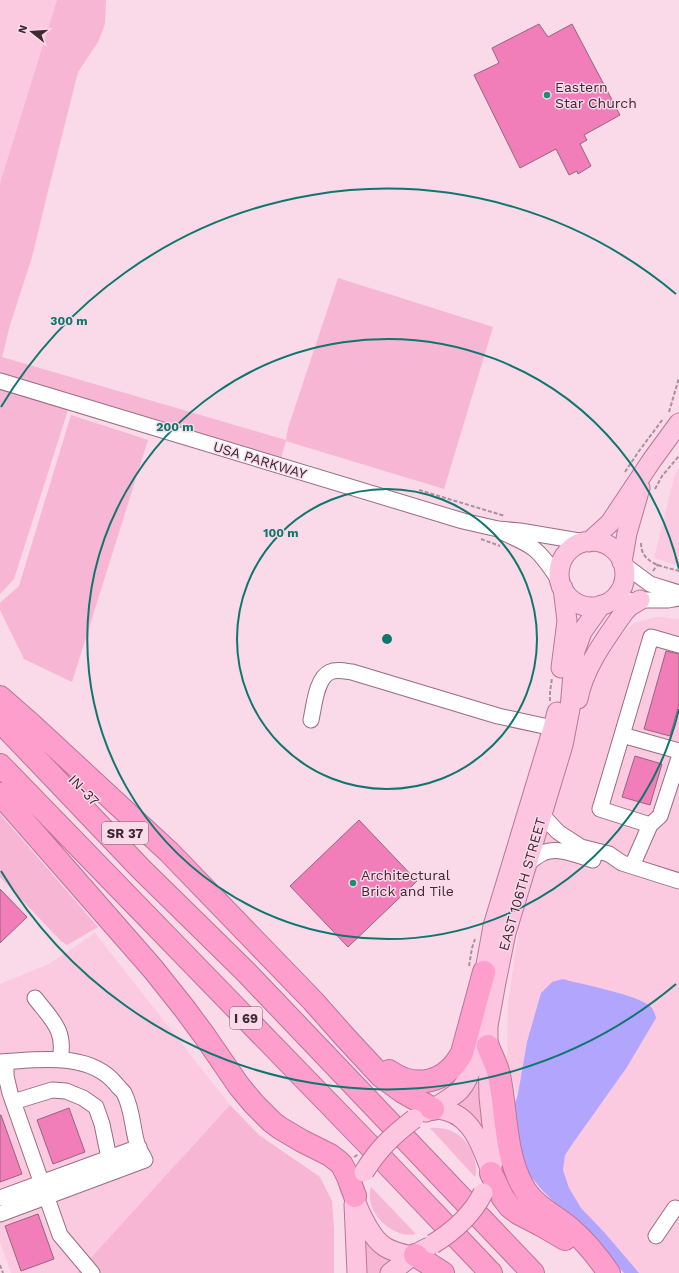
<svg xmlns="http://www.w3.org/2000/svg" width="679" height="1273" font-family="'Work Sans',sans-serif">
  <rect width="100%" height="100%" fill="#fad9e8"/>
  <!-- built -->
  <path fill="#fbcae0" d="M0 0H57L0 183Z
    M679 469V566L654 558 675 474Z
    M657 617 679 619V1273H622L536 1158 507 1060 508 1003 519 928 582 710 595 677 614 642 634 623Z
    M95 933 230 1105 77 1273H11L0 1242V984L49 964Z"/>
  <!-- green -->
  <path fill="#f6b6d4" d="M57 0H106L105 24 98 42 78 72 46 199 32 257 10 325 2 357 286 440 288 428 338 278 493 327 444 489 286 441 281 458 0 374V183Z
    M0 389 68 410 14 579 0 594Z
    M71 415 148 440 72 682 24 659 0 610V603L19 586Z
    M0 814 98 927 67 945 61 941 0 877Z
    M480 1070 485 1138C478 1124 472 1108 455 1104Z
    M230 1105 259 1135 320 1177 332 1201 334 1229V1273H77Z
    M430 1128C452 1126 471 1139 475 1162 476 1167 477 1172 475 1177Z
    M371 1187 416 1234C393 1240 363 1211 371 1187Z
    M364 1232 396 1259 385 1267 380 1273H365Z"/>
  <!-- water -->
  <path fill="#b1a5fe" d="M563 979C583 985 637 994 651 1007 654 1010 655 1015 656 1018L627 1067 573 1143 565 1155 563 1170 569 1188 581 1208 604 1232 639 1273H624L587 1231 552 1200 540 1188 530 1175 521 1157 512 1112 518 1094 527 1042 541 993 552 982Z"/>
  <!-- building -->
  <path fill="#f17db9" stroke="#95667c" d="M539 24 548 37 572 24 620 115 584 135 587 140 580 144 591 166 578 174 577 171 569 175 556 149 520 168 474 75 499 63 492 48Z
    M666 651 679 654V704L670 736 644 729Z
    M635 756 662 764 650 805 622 797Z
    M359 820 417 881 348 947 290 886Z
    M0 889 27 917 0 943Z
    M69 1108 85 1152 53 1164 37 1120Z
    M0 1115H1L22 1174 0 1182Z
    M38 1214 54 1259 21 1271 5 1226Z"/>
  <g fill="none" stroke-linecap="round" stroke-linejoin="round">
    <defs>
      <path id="minor" d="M0 381 463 521 498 529 520 531 585 542
        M502 532C512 537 523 541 533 548 545 557 553 572 562 585
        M623 564 650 584 679 593
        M608 603 640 600H668L679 598
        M679 645 651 637 622 735 679 751
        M311 720C314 707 316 678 330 672 336 669 345 671 352 672L498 716 553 728
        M622 735 600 809 650 825
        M542 815 558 832 581 847 609 854 622 863 679 881
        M527 864C532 860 537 856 543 853 558 846 579 856 593 860
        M632 866 650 825 660 816 679 758
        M35 998C52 1020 66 1030 60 1060
        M0 1062C38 1060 89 1051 116 1084 118 1087 122 1090 124 1093 133 1110 132 1129 138 1147 140 1151 143 1156 145 1160L0 1214
        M6 1062V1076L10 1093 60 1235 92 1273
        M13 1102 52 1090 66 1091 83 1098 96 1107 102 1124 109 1158 116 1171
        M0 1198 139 1147
        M656 1236 675 1208"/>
      <path id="major" d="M559 574a33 33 0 1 1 66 0a33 33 0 1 1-66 0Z
        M589 542 610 523 652 460 679 423
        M622 562 627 533 640 488
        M561 668 567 621 563 588
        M578 699C584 667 606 638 625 611L630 606 640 600
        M482 987 493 926 553 728 557 712
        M434 1108C443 1102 453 1097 460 1090 476 1072 474 1046 477 1024
        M426 1112C434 1108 439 1109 447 1111 473 1118 482 1148 491 1171
        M491 1171 495 1152 489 1097 488 1046V1026L496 982 506 933 563 745 570 709 575 651 582 632 601 605
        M355 1200C360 1214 372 1239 385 1247 393 1252 403 1254 412 1256L427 1248
        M354 1204 357 1273
        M390 1273 412 1256"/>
      <path id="highway" d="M0 697 33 726 169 852 313 1001 344 1036 381 1076 403 1092 433 1109
        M0 721 141 869 246 972 533 1273
        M0 765 368 1144 491 1273
        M0 794 153 969 184 1008 204 1035 239 1086 254 1104 272 1122 280 1128 302 1141 330 1155 339 1162 342 1165 348 1177 355 1196
        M488 1046C491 1055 497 1065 499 1075 507 1112 504 1156 525 1190 536 1207 556 1216 571 1229 586 1242 598 1257 609 1273
        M389 1071C416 1090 446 1083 462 1053L484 972
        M491 1173 503 1198 510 1207 518 1213 541 1225 565 1239
        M415 1255 443 1273"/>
    </defs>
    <!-- minor casing -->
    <use href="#minor" stroke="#9b6b82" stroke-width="17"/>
    <!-- major casing -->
    <use href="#major" stroke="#ba7597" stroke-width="21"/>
    <!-- highway casing -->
    <use href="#highway" stroke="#ba7597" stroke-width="24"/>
    <!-- path -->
    <path stroke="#ab909c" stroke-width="2" stroke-dasharray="4 2" stroke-linecap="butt" d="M669 412 679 378
      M625 472 639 451 663 419
      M655 489 662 476 679 456
      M419 490 505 516
      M481 539 500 546
      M641 543C641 564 662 566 679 571
      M653 571 658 564
      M550 701V692L552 678
      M469 966 472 948 475 939
      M0 1265 3 1273"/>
    <!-- minor -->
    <use href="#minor" stroke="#fff" stroke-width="15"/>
    <!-- major -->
    <use href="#major" stroke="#fec5e1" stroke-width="19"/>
    <!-- highway -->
    <use href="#highway" stroke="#fd9ecd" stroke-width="22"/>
    <defs>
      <path id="major-bridge" d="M364 1172C379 1148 392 1136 414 1119
        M433 1244C454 1231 472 1215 483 1193"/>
    </defs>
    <!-- major-bridge casing -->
    <use href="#major-bridge" stroke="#ba7597" stroke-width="21" stroke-linecap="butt"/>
    <!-- path-bridge -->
    <path stroke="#ab909c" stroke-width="2" stroke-dasharray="4 2" stroke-linecap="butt" d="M354 1157 359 1154"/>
    <!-- major-bridge -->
    <use href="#major-bridge" stroke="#fec5e1" stroke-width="19"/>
  </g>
  <!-- distance rings -->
  <g fill="none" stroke="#0f766e" stroke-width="2">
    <circle cx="387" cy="639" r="150"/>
    <path d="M679 709A300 300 0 1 1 679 569"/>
    <path d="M676 984A450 450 0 0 1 1 871M1 407A450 450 0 0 1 676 294"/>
  </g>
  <!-- markers -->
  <g fill="#1d8e6f" stroke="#fad9e8" stroke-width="1.5">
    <circle cx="547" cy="95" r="4"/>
    <circle cx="353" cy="883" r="4"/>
  </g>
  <g text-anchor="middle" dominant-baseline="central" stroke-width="3" stroke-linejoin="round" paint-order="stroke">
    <!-- shield labels -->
    <g fill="#fad9e8" stroke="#765e69" stroke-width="1">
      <rect x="102" y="822" width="46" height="22" rx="3"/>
      <rect x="230" y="1007" width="32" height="22" rx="3"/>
    </g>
    <g font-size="13" font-weight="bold" fill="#3d2932">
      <text x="125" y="833">SR 37</text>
      <text x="246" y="1018">I 69</text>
    </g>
    <!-- poi labels -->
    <g font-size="14" fill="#3d2932" stroke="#fad9e8" text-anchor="start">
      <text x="555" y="87">Eastern<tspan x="555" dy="16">Star Church</tspan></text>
      <text x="361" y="875">Architectural<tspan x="361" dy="16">Brick and Tile</tspan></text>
    </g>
    <!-- street labels -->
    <g font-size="14" fill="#3d2932" stroke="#fad9e8">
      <text transform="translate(260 460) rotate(17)">USA PARKWAY</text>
      <text transform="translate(84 790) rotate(46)">IN-37</text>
      <text transform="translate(522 884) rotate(-74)">EAST 106TH STREET</text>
    </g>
  </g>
  <circle cx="387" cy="639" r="6" fill="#0f766e" stroke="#fad9e8" stroke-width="2"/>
  <g font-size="12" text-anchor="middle" font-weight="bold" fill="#0f766e" stroke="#fad9e8" stroke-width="3" stroke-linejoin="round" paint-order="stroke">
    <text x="69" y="325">300 m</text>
    <text x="175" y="431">200 m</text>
    <text x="281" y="537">100 m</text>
  </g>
  <!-- north arrow -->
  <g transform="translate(32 32) rotate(287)" stroke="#fad9e8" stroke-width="3" paint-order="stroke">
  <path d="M0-3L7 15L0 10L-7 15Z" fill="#3d2932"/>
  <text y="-6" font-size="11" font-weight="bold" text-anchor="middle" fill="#3d2932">N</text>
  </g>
</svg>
